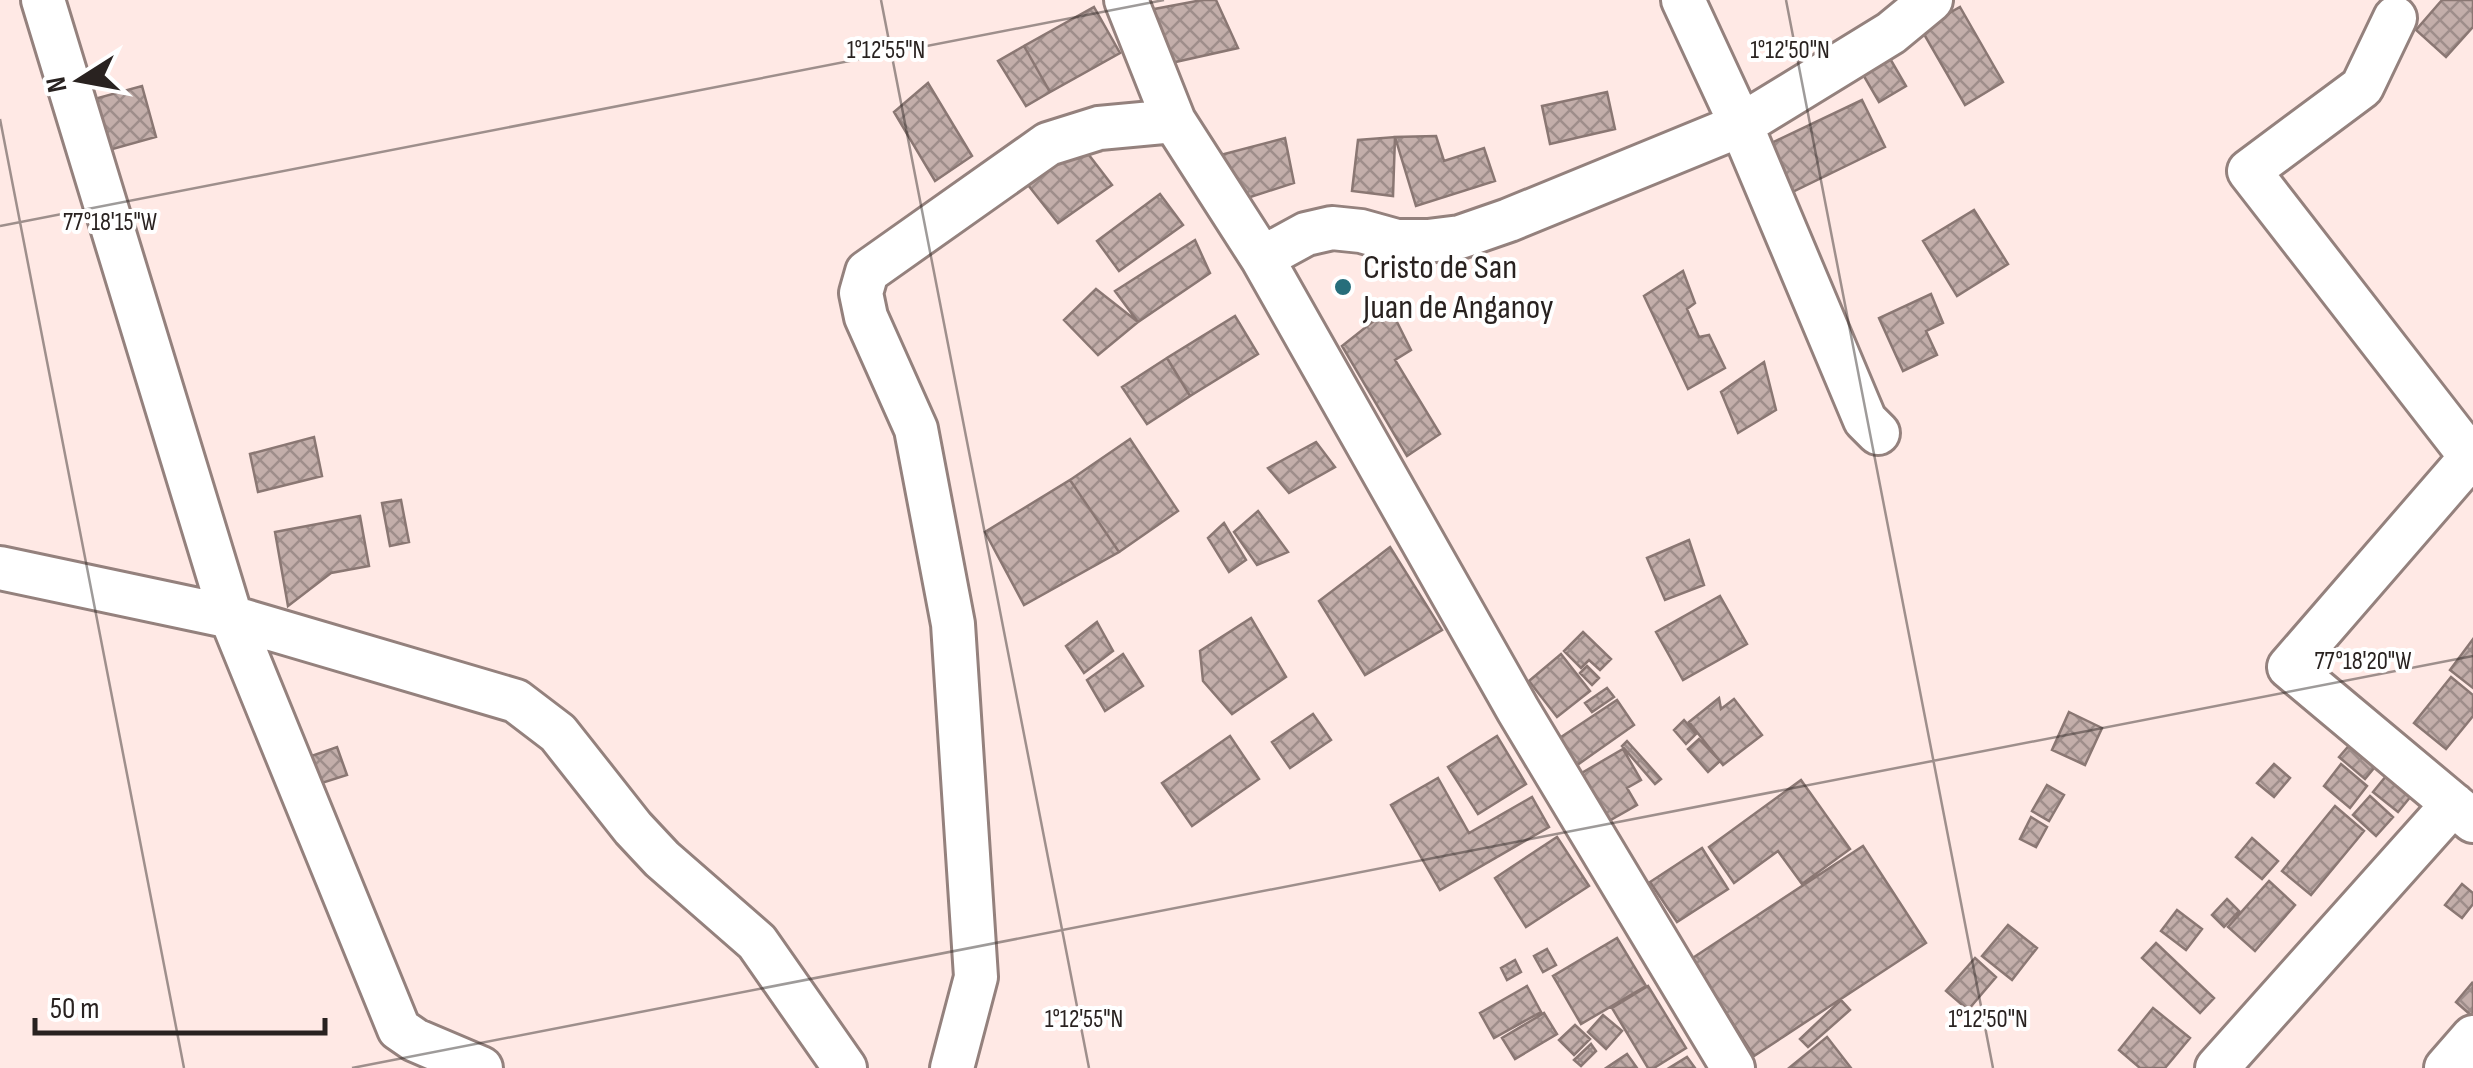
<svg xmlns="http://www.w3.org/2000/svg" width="2473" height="1068" font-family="'Sofia Sans Condensed',sans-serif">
  <defs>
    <pattern id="building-cross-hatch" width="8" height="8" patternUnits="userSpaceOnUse" patternTransform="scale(2.5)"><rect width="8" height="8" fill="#c3aeaa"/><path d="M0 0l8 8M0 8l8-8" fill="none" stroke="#9e8d8a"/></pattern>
  </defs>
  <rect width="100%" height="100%" fill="#ffe9e5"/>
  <!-- building -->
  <path fill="url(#building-cross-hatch)" stroke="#8a7773" stroke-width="2.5" d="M1202 0H1216L1238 48 1171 63 1149 10Z
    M2442 0H2473V27L2446 57 2416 30Z
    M1094 7 1120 53 1050 92 1024 46Z
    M1960 7 2003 82 1965 105 1921 29Z
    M1024 46 1050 92 1026 106 998 61Z
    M1885 50 1906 86 1879 102 1858 66Z
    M928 83 972 156 935 181 894 112Z
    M142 86 156 137 109 150 94 99Z
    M1607 92 1615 129 1550 144 1542 106Z
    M1862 100 1885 147 1784 196 1761 148Z
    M1436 136 1444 161 1484 148 1495 181 1416 206 1395 137Z
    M1395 137 1393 196 1352 191 1358 140Z
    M1285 138 1294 183 1241 200 1209 158Z
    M1082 146 1112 185 1058 223 1028 185Z
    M1160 194 1183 225 1119 271 1097 241Z
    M1974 210 2008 264 1957 296 1923 241Z
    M1195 240 1210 273 1138 322 1115 291Z
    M1683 271 1695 303 1687 309 1699 337 1709 335 1725 368 1688 389 1644 296Z
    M1096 289 1138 322 1098 355 1064 320Z
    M1931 294 1943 323 1926 331 1937 355 1903 371 1879 318Z
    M1390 308 1411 350 1395 360 1440 434 1407 456 1342 346Z
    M1235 316 1258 354 1190 396 1167 358Z
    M1167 358 1190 396 1147 424 1122 387Z
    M1764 362 1776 410 1738 433 1721 392Z
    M314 437 322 476 258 492 250 454Z
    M1130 439 1178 511 1119 552 1070 480Z
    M1316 442 1335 467 1289 493 1268 468Z
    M1070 480 1119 552 1024 605 985 532Z
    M401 500 409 542 390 546 382 503Z
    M1258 511 1288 552 1257 565 1234 532Z
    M360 516 369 566 331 573 288 606 275 532Z
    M1224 523 1246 560 1229 572 1208 538Z
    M1689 540 1704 585 1665 600 1647 558Z
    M1390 547 1442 630 1365 675 1319 601Z
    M1720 596 1747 644 1683 680 1656 632Z
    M1251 618 1286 677 1232 714 1203 681 1200 651Z
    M1097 622 1113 651 1084 673 1066 646Z
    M1583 632 1611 659 1600 670 1589 660 1581 668 1564 651Z
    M2473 639V688L2450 670Z
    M1123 654 1143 686 1105 711 1087 680Z
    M1561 654 1590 691 1557 717 1529 681Z
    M1587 666 1599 678 1592 685 1580 673Z
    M2451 677 2473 695V716L2446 749 2414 723Z
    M1607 688 1614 697 1592 712 1585 703Z
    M1719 698 1721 709 1734 699 1762 735 1723 765 1689 722Z
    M1617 700 1634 725 1573 768 1555 741Z
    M2069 712 2102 728 2085 765 2052 750Z
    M1313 714 1331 740 1290 768 1272 742Z
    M1684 720 1696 734 1686 744 1674 730Z
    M1230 736 1259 779 1192 826 1162 783Z
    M1497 736 1526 784 1478 814 1448 767Z
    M1699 739 1720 761 1708 772 1688 749Z
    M1627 741 1661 779 1655 784 1622 746Z
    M2353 741 2379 762 2365 779 2339 757Z
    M337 747 347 775 306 788 297 761Z
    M1623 749 1641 780 1627 788 1637 805 1607 822 1580 774Z
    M2274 764 2290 778 2274 797 2257 783Z
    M2341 764 2367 786 2350 808 2324 786Z
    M2391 770 2416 790 2398 812 2373 792Z
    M1438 778 1469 833 1532 797 1549 827 1440 890 1391 805Z
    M1801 780 1850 849 1802 884 1778 851 1734 883 1709 847Z
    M2047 785 2064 795 2049 821 2032 811Z
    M2370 796 2393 817 2376 836 2353 815Z
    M2335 806 2364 831 2311 895 2282 871Z
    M2031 817 2047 827 2036 847 2020 839Z
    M1557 837 1589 886 1526 927 1495 878Z
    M2252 838 2278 861 2262 879 2236 857Z
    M1863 846 1926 943 1754 1056 1691 959Z
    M1702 848 1728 889 1677 922 1650 882Z
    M2269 881 2295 905 2255 951 2228 927Z
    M2462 884 2473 893V904L2462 918 2445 905Z
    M2227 899 2239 911 2224 927 2212 915Z
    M2177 910 2202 929 2186 950 2161 931Z
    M2008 925 2037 948 2012 980 1982 956Z
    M1617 938 1646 986 1581 1024 1553 976Z
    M2156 943 2214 998 2200 1013 2142 958Z
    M1547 949 1556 965 1543 972 1534 956Z
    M1975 958 1996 977 1968 1010 1946 991Z
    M1515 960 1521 972 1507 980 1501 968Z
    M2472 983 2473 985V1017L2456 1002Z
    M1527 986 1541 1012 1494 1038 1480 1013Z
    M1648 986 1686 1048 1654 1068H1648L1612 1008Z
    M1841 1000 1850 1010 1808 1047 1800 1039Z
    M2153 1008 2190 1038 2165 1068H2140L2119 1050Z
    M1544 1013 1557 1034 1515 1059 1502 1038Z
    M1603 1015 1622 1031 1606 1049 1588 1032Z
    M1575 1025 1590 1039 1574 1055 1559 1040Z
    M1827 1037 1851 1068H1789Z
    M1591 1044 1596 1051 1581 1066 1574 1060Z
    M1627 1054 1637 1068H1606Z
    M1687 1057 1695 1068H1669Z"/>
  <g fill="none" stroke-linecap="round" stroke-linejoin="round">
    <defs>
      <path id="street" d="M43 0 231 617 399 1029 415 1040 481 1068
        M1126 0 1174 121 1262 258 1518 710 1733 1068
        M1683 0 1741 125 1865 420 1878 433
        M2395 18 2362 87 2249 171 2471 457 2289 667 2473 821
        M1262 258 1306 234 1332 228 1361 231 1397 241H1428L1460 237 1509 220 1741 125 1891 33 1931 0
        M0 568 231 617 516 701 558 733 633 828 662 859 757 942 845 1068
        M952 1068 976 977 953 624 916 429 866 317 861 293 867 272 1048 144 1099 128 1174 121
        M2217 1068 2453 804
        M2446 1068 2473 1037"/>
    </defs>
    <!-- street casing -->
    <use href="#street" stroke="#94817d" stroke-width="48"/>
    <!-- street -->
    <use href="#street" stroke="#fff" stroke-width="42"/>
  </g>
  <!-- ticks -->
  <path fill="none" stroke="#292220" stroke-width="2.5" stroke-opacity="0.45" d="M881 0 1089 1068M1786 0 1993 1068M0 119 184 1068M0 226 1164 0M352 1068 2473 656"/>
  <!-- markers -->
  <circle fill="#276e7b" stroke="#fff" stroke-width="4" cx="1343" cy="287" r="10"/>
  <g text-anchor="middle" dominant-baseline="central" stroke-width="8" stroke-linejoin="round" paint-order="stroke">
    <!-- poi labels -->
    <g font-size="35" fill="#292220" stroke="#fff" text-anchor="start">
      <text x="1363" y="267">Cristo de San<tspan x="1363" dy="40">Juan de Anganoy</tspan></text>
    </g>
  </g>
  <g font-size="25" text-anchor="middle" fill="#292220" stroke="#fff" stroke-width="8" stroke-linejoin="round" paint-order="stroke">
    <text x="886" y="58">1°12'55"N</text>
    <text x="1790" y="58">1°12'50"N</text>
    <text x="110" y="230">77°18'15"W</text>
    <text x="2363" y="669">77°18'20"W</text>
    <text x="1084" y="1027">1°12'55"N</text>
    <text x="1988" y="1027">1°12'50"N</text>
  </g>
  <!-- north arrow -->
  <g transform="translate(80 80) rotate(259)" stroke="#ffffff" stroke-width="8" paint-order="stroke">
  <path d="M0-8L18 38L0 25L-18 38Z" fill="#292220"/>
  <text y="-15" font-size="28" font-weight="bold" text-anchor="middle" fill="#292220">N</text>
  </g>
  <!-- scale -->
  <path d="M35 1018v15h290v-15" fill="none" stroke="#292220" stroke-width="5"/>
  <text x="50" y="1018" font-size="30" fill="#292220" stroke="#ffffff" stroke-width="8" paint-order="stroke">50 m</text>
</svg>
